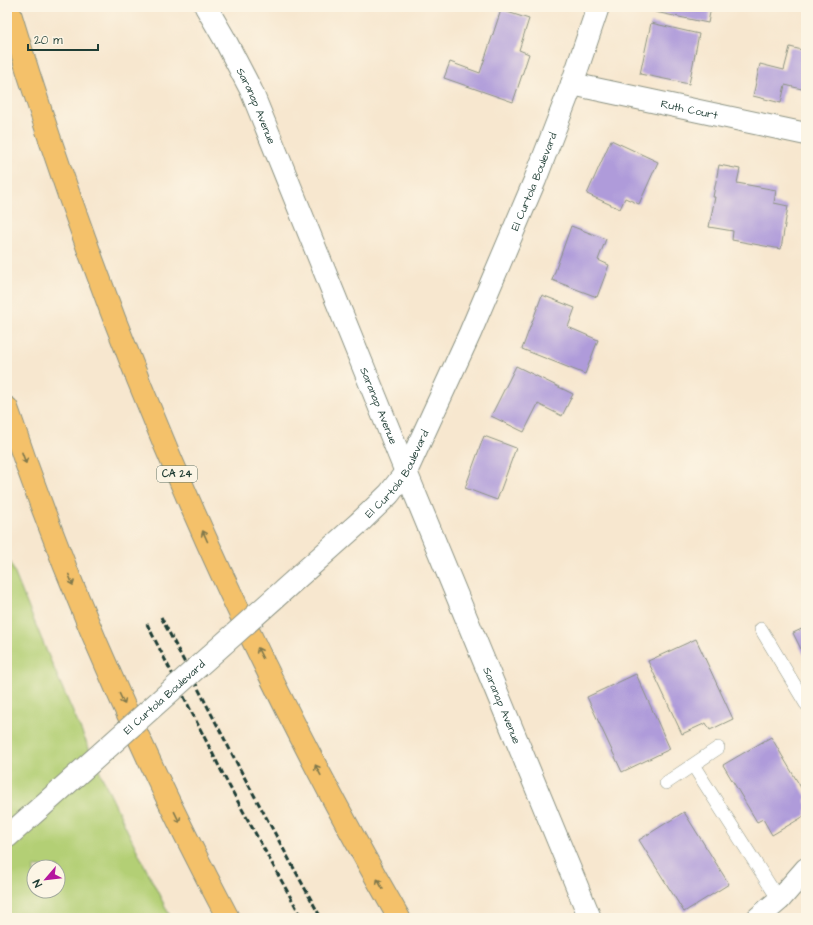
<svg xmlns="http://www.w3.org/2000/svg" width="813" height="925" font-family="'Architects Daughter',sans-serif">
  <rect width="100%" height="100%" fill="#fcf5e5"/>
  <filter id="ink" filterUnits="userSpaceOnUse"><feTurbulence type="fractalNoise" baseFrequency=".025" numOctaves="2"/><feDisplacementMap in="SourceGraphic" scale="8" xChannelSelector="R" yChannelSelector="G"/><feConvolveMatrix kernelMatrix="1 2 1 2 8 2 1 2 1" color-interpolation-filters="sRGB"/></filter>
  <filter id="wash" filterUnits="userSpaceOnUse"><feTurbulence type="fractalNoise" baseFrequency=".012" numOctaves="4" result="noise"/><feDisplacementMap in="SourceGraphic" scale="16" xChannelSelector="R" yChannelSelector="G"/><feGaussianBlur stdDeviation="0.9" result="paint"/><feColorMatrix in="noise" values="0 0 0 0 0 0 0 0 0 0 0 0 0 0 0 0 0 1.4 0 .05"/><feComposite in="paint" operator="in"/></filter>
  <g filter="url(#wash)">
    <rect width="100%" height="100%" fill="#f7e7cf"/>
    <!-- green -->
    <path fill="#b3cf75" stroke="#698654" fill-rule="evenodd" d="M7 554C56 678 110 800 171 918H7ZM34 867H58V891H34Z"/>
    <g id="blocks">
      <!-- building -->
      <path fill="#af9bda" d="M656 7H711L708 23 655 12Z
        M501 10 529 19 519 50 529 54 513 102 444 78 450 62 480 73Z
        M651 23 699 34 689 84 640 74Z
        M790 47 806 51V90L785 85 781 103 753 96 760 64 784 70Z
        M611 140 658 162 639 204 625 198 620 209 587 194Z
        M719 165 740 169 737 183 776 190 774 203 788 206 781 249 732 240 733 231 709 227 715 197H713Z
        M571 226 606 239 598 260 609 265 597 297 552 280Z
        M542 295 575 308 568 327 598 340 585 374 522 349Z
        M516 366 573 394 562 416 538 404 524 432 491 416Z
        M484 436 516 448 497 500 465 488Z
        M806 627V659L793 633Z
        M696 639 733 719 710 730 706 723 682 734 648 661Z
        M636 674 670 749 622 772 587 697Z
        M771 737 806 796V815L772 835 763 819 757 822 723 765Z
        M684 812 729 884 684 912 639 840Z"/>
    </g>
  </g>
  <g filter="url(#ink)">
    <use href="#blocks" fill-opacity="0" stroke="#8b9282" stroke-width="1"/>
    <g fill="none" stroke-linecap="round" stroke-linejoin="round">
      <defs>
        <path id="lane" d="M761 629 806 704
          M693 765 779 900
          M666 783 718 748"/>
        <g id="street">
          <path id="s1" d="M206 7 224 38 251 90 406 472 590 918"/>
          <path id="s2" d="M572 84 806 134"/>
          <path id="s3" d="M361 521 389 494 406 472 470 333 535 180 572 84 598 7"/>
          <path d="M7 837 41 807"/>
          <path d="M758 918 779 900 806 869"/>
        </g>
        <path id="highway" d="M8 7C103 324 234 631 399 918
          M7 408C66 584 141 754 228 918"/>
      </defs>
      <!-- lane casing -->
      <use href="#lane" stroke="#8b9282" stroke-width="14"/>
      <!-- street casing -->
      <use href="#street" stroke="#8b9282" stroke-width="24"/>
      <!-- highway casing -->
      <use href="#highway" stroke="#8b9282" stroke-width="24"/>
      <!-- lane -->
      <use href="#lane" stroke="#fff" stroke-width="13"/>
      <!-- street -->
      <use href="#street" stroke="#fff" stroke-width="22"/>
      <!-- highway -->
      <use href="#highway" stroke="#f4c16a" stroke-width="22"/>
      <!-- rail -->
      <path stroke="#1f3d34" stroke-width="3" stroke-dasharray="6 3" stroke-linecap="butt" d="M161 617 242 773 321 918
        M147 624 226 780 302 918"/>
      <defs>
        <g id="street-bridge">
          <path id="s4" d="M41 807 361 521"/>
        </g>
      </defs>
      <!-- street-bridge casing -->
      <use href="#street-bridge" stroke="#8b9282" stroke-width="24" stroke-linecap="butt"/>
      <!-- street-bridge -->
      <use href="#street-bridge" stroke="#fff" stroke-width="22"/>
    </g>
    <!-- one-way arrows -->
    <defs><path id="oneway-shaft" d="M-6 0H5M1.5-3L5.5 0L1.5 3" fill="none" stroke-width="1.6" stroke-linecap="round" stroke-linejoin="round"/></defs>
    <g stroke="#7f784c">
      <use href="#oneway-shaft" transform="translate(24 458) rotate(70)"/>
      <use href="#oneway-shaft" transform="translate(205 536) rotate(-114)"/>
      <use href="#oneway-shaft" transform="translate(71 580) rotate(68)"/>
      <use href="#oneway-shaft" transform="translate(260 653) rotate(-116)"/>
      <use href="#oneway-shaft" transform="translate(122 699) rotate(65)"/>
      <use href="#oneway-shaft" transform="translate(318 770) rotate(-118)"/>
      <use href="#oneway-shaft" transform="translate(177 817) rotate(64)"/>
      <use href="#oneway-shaft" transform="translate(380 884) rotate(-119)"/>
    </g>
  </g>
  <g text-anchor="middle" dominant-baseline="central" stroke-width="4" stroke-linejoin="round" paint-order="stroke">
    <!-- shield labels -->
    <rect fill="#fcf5e5" stroke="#617469" stroke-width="1" x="157" y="466" width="40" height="16" rx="3"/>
    <g font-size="10" font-weight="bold" fill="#1f3d34">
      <text x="177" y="474">CA 24</text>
    </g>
    <!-- street labels -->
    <g font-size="11" fill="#1f3d34" stroke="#fcf5e5">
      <text stroke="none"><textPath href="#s1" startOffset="111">Saranap Avenue</textPath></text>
      <text stroke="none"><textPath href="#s2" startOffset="120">Ruth Court</textPath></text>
      <text stroke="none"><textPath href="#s3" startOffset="384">El Curtola Boulevard</textPath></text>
      <text stroke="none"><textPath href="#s1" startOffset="435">Saranap Avenue</textPath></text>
      <text stroke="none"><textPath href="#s3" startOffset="60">El Curtola Boulevard</textPath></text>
      <text stroke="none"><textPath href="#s4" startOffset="165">El Curtola Boulevard</textPath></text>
      <text stroke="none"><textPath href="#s1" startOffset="759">Saranap Avenue</textPath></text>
    </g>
  </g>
  <!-- margin -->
  <rect width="813" height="925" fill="none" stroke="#fcf5e5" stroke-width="24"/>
  <!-- north arrow -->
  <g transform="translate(46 879) rotate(242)"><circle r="19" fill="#fcf5e5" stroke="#a4ab9e"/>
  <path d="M0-3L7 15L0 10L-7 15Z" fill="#b5179e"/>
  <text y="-6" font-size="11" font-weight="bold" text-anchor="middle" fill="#1f3d34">N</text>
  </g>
  <!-- scale -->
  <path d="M28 44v6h70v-6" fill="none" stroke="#1f3d34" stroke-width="2"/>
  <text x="34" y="44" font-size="12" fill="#1f3d34" stroke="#fcf5e5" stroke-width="3" paint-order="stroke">20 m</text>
</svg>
